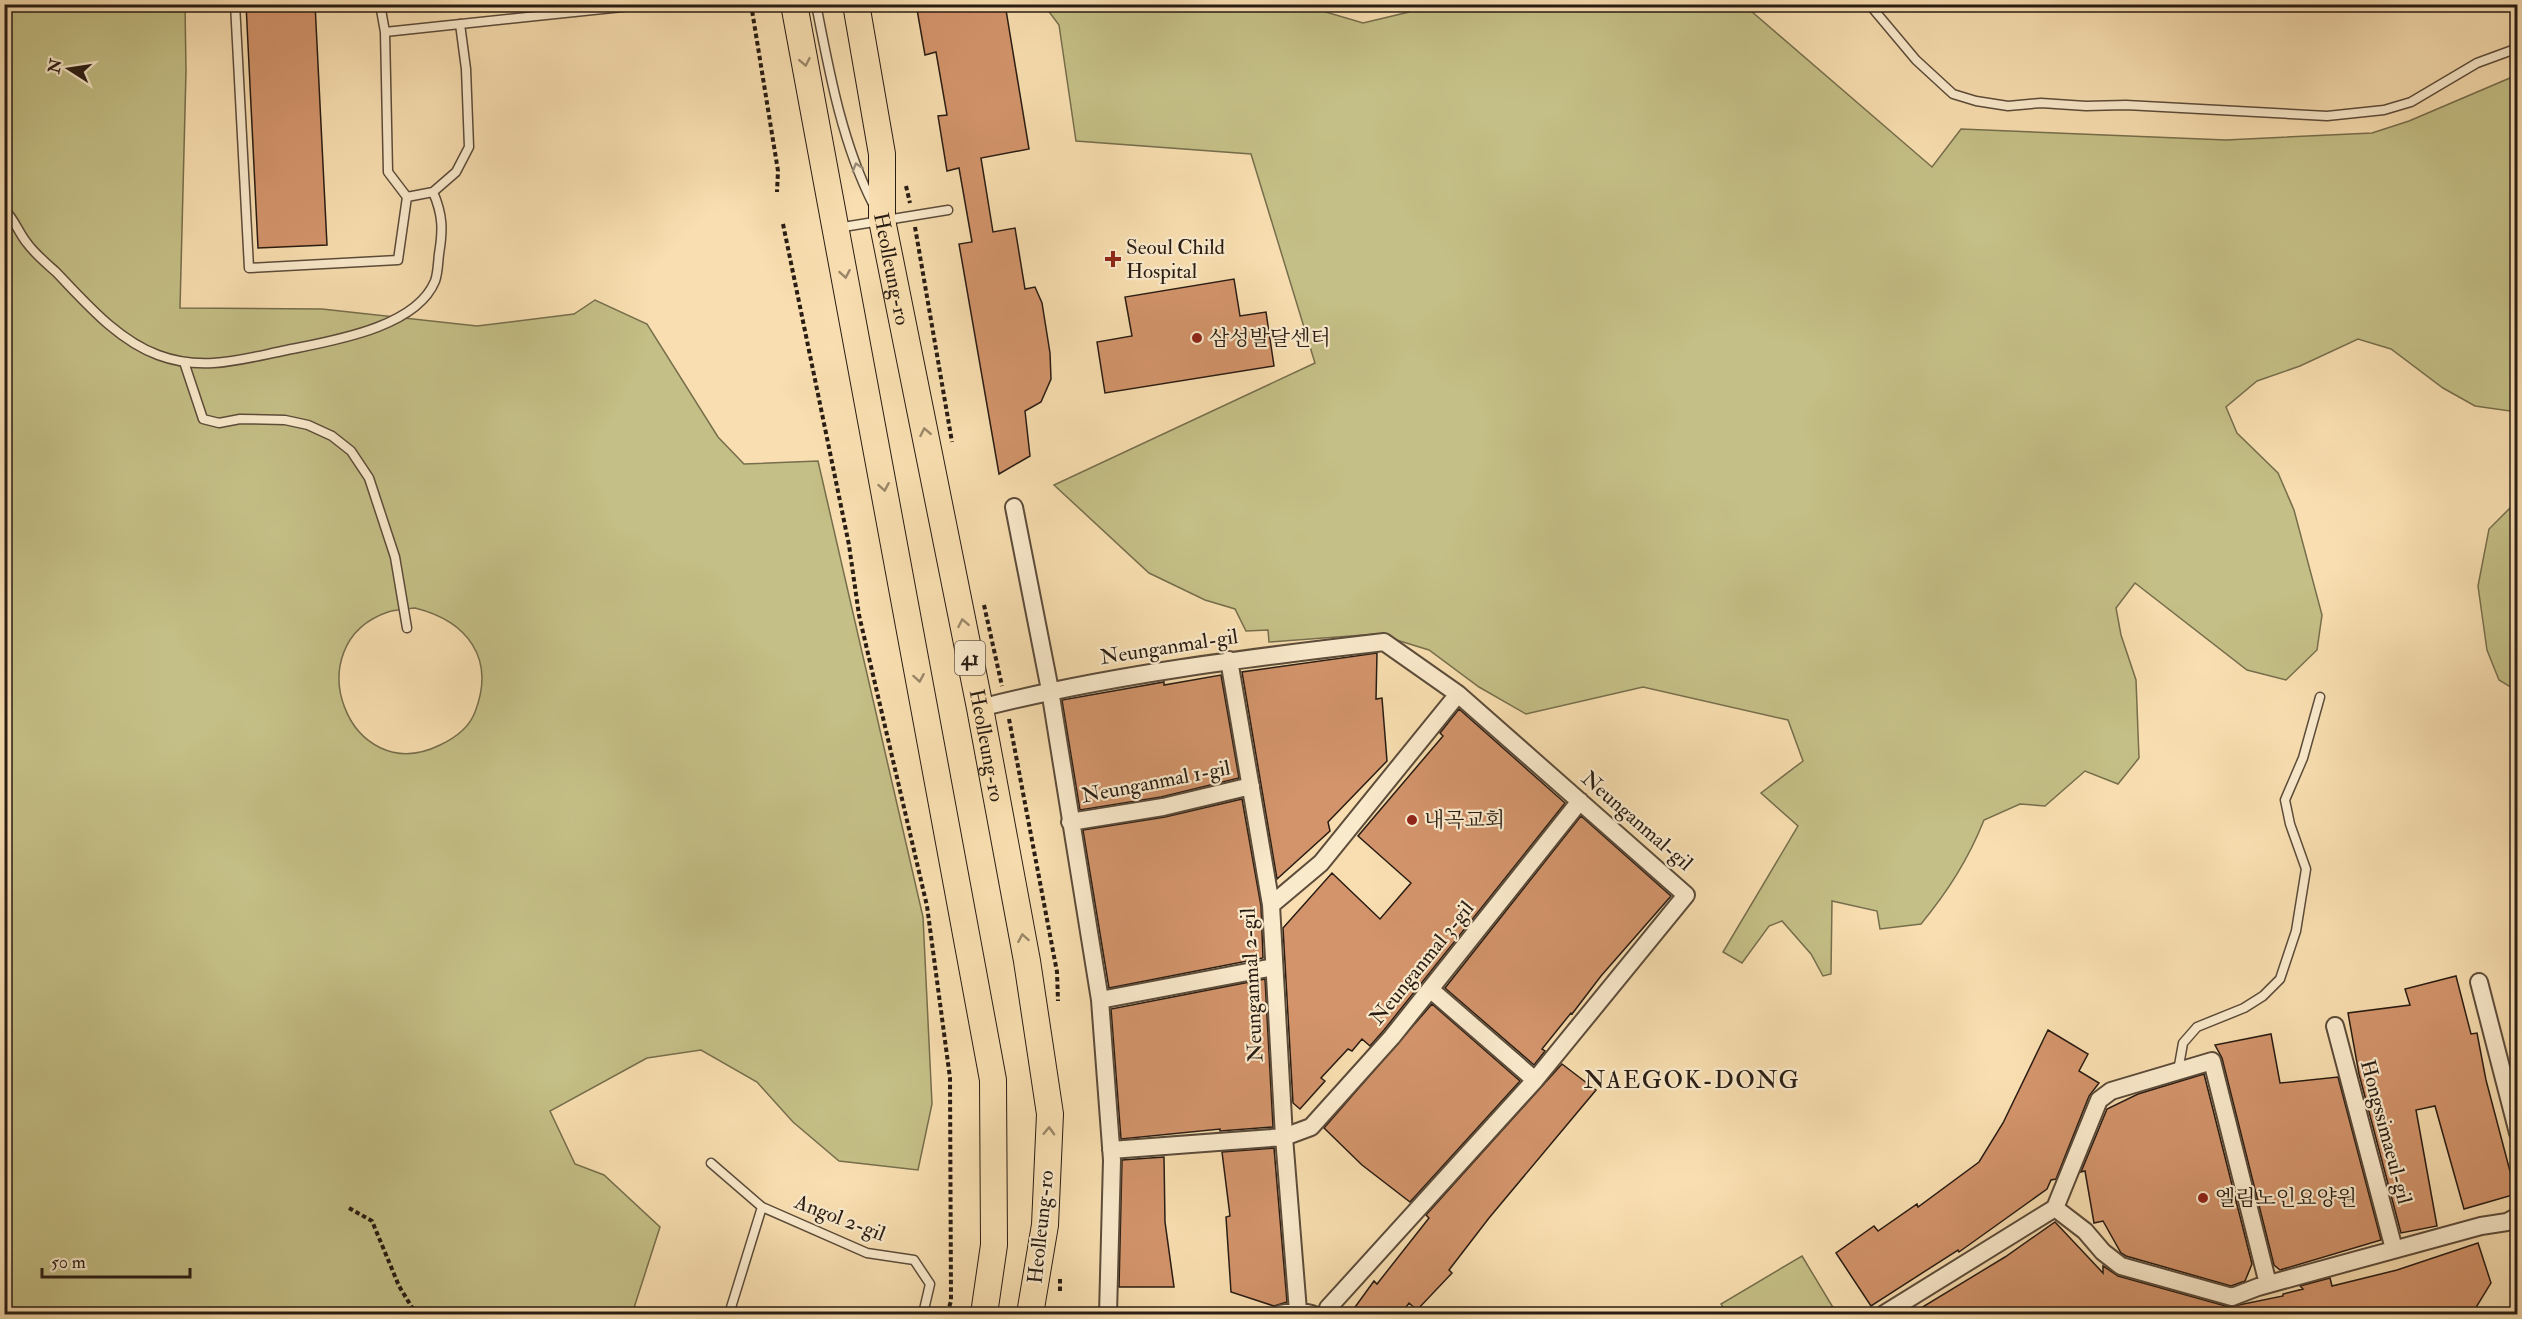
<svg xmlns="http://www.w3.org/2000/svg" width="2522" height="1319" font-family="'IM FELL Double Pica','Noto Serif KR',serif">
  <rect width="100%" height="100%" fill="#f8deb0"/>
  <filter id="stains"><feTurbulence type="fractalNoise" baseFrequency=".00333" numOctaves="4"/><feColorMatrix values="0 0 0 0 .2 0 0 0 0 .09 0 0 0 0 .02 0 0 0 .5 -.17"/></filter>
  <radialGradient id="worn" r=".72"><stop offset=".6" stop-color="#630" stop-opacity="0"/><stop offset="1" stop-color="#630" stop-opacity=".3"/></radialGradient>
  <!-- green -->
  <path fill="#c4bf86" stroke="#766e4c" stroke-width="1.5" fill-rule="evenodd" d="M1412 4 1744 5 1932 167 1961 129 2226 140 2372 133 2409 121 2517 75V407L2510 411 2475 406 2443 388 2391 349 2358 339 2300 366 2257 381 2226 407 2237 433 2278 473 2294 510 2322 615 2317 650 2286 680 2247 670 2135 583 2116 608 2121 635 2136 680 2139 758 2118 784 2085 771 2045 806 2020 804 1984 820C1968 860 1948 891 1921 924L1880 929 1877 911 1832 901 1831 974 1823 976 1811 954 1782 921 1769 926 1742 963 1723 952 1798 826 1761 793 1803 761 1788 720 1643 687 1526 714 1479 687 1429 650 1377 634 1269 642 1268 630 1246 631 1235 609 1205 600 1149 573 1054 485 1315 363 1251 154 1076 141 1059 25 1044 5H1302L1363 23 1409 12Z
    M5 5H185L186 71 180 308 322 309 477 326 574 314 595 300 647 324 718 437 744 464 818 461 923 917 932 1104 918 1170 839 1161 793 1122 757 1082 701 1050 647 1058 550 1111 575 1164 604 1175 660 1227 632 1314H534L524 1308 519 1314H5ZM415 608C467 621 496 658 475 712 469 728 455 738 440 745 349 790 294 644 388 612 396 609 406 609 415 608Z
    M2517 501V691L2499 680 2487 650 2478 586 2489 529Z
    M1802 1256 1837 1314H1727L1721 1304Z"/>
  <!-- building -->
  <path fill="#d3946b" stroke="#281c13" stroke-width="1.5" d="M246 4H315L327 245 258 248Z
    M916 4H1005L1029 149 981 158 993 232 1015 228 1025 289 1035 287 1042 303 1050 353 1051 379 1041 402 1025 411 1030 456 999 474 959 244 972 242 959 168 947 171 938 116 947 115 936 52 925 55Z
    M1234 279 1240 316 1266 312 1274 366 1105 393 1097 342 1132 336 1125 297Z
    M1377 653 1376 699 1382 698 1387 761 1328 822 1330 831 1277 879 1242 672Z
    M1221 675 1239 778 1161 797 1080 810 1062 700 1164 682V685Z
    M1459 709 1565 803 1384 1030 1370 1046 1362 1039 1352 1051 1348 1049 1321 1078 1325 1081 1300 1109 1293 1103 1283 928 1332 873 1380 919 1411 883 1358 836 1443 736 1440 733Z
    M1242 799 1261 906 1263 958 1109 988 1083 830 1165 817Z
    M1581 816 1671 896 1601 976 1572 1014 1571 1013 1542 1049 1545 1051 1534 1065 1445 988Z
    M2456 976 2471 1034 2477 1033 2486 1080 2516 1194 2464 1209 2435 1106 2416 1110 2437 1226 2401 1233 2359 1074 2348 1013 2410 1005 2405 989Z
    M1265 979 1273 1127 1220 1131V1129L1121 1139 1111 1009Z
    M1432 1004 1520 1081 1410 1202 1362 1165 1324 1128Z
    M2048 1030 2088 1054 2079 1071 2099 1083 2089 1096 2056 1179 2051 1180 2047 1189 1959 1252 1958 1250 1871 1306 1836 1253 1874 1226 1878 1231 1917 1204 1918 1207 1979 1162 2003 1123Z
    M2271 1034 2280 1083 2338 1077 2381 1240 2280 1270 2274 1265 2222 1058 2215 1045Z
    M1562 1064 1596 1090 1489 1218 1449 1270 1452 1273 1417 1310 1409 1303 1401 1314H1350L1374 1281 1377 1284 1429 1218 1426 1215Z
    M2204 1074 2252 1264 2245 1281 2231 1286 2126 1256 2121 1253 2103 1221 2094 1223 2085 1171 2081 1172 2107 1109 2138 1094Z
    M1274 1148 1287 1302 1274 1306 1231 1292 1226 1217 1230 1216 1222 1152Z
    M1164 1157 1165 1222 1174 1287H1119L1122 1160Z
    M2055 1222 2103 1273V1266L2118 1276 2229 1307 2283 1296V1294L2303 1289 2300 1286 2330 1278 2332 1286 2397 1270 2478 1243 2491 1283 2472 1314H1911L2005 1257Z"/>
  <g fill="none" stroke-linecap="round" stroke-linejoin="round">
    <defs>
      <path id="lane" d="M235 4 249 268 398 260 407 197
        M380 4 385 32
        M816 4C829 71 842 143 873 204
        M1869 4 1916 60 1953 94 1976 101 2008 106 2041 103 2086 106 2126 105 2327 116 2384 110 2411 102 2477 63 2518 48
        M460 24 466 69 469 147 456 172 433 192 407 197 388 172 385 32 651 4
        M4 209C15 220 18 232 27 243 35 254 46 263 56 272 85 302 117 340 158 355 203 372 242 359 287 350 331 341 416 328 435 281 438 273 438 262 439 254 443 230 443 215 433 192
        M837 228 948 210
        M184 362 203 419 219 423 240 419 285 420 308 425 332 436 351 451 369 478 395 557 407 628
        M2178 1071 2183 1043 2197 1027 2244 1008 2263 996 2280 979 2296 931 2306 869 2290 824 2285 800 2303 758 2320 697
        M711 1163 762 1207 867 1253 914 1260 930 1284 923 1314
        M729 1314 762 1207"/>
      <path id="street" d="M1014 507 1050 690 1100 1000 1112 1160 1108 1314
        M1229 660 1271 905 1284 1137 1298 1311
        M980 708C1113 674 1248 658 1384 642L1458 694 1686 895 1535 1080 1328 1308 1326 1314
        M1070 822 1163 807 1251 786
        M1271 905 1321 863 1458 694
        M2479 982 2518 1133
        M1430 989 1535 1080
        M1100 1000 1274 967
        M2335 1026 2394 1249
        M1111 1150 1284 1137 1311 1127 1392 1037 1580 801
        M2055 1208 2099 1100 2111 1091 2212 1061 2268 1284
        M1280 1314 1298 1311 1312 1314
        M1884 1314 2055 1208 2085 1231 2103 1252 2121 1266 2232 1297 2258 1287 2481 1226 2507 1222 2518 1216"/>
      <g id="primary">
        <path d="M794 4 993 1080 994 1245 984 1314"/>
        <path id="s1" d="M856 4 882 154V220L980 708 1027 961 1050 1114 1045 1225 1030 1314"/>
      </g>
    </defs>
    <!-- lane casing -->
    <use href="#lane" stroke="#5c4c3a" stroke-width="11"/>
    <!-- street casing -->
    <use href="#street" stroke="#5c4c3a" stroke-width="20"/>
    <!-- primary casing -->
    <use href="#primary" stroke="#281c13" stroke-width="28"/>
    <!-- path -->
    <path stroke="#281c13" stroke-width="4" stroke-dasharray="4.5 3" stroke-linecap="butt" d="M751 4 778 171 777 192
      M906 186 910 203
      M783 224 849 545 859 615 927 906 950 1078 951 1301 947 1314
      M915 227 952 442
      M984 605 1002 686
      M1009 719 1057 972 1058 1001
      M349 1208 372 1221 399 1286 416 1314
      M1060 1291V1279"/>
    <!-- lane -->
    <use href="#lane" stroke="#faeacc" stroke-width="8"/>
    <!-- street -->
    <use href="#street" stroke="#faeacc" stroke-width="16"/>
    <!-- primary -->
    <use href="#primary" stroke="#f8deb0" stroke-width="26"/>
  </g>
  <!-- one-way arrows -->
  <defs><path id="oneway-chevron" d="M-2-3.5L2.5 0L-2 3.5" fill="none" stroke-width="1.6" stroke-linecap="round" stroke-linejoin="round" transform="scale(1.5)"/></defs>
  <g stroke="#9a8769">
    <use href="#oneway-chevron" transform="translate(805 62) rotate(79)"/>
    <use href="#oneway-chevron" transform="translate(845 274) rotate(80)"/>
    <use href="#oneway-chevron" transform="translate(925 432) rotate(-101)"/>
    <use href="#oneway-chevron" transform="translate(884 487) rotate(80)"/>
    <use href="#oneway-chevron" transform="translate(963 623) rotate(-101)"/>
    <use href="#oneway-chevron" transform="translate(919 678) rotate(80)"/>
    <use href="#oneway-chevron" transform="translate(1023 938) rotate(-100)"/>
    <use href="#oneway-chevron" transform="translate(1049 1131) rotate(-88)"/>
  </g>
  <use stroke="#9c8d79" href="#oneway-chevron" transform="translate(857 167) rotate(-107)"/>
  <!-- markers -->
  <g fill="#8f2418" stroke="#faeacc" stroke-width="2">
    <path d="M1110 250h6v6h6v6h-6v6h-6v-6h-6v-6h6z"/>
    <circle cx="1197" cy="338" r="6"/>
    <circle cx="1412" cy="820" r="6"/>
    <circle cx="2203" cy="1198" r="6"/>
  </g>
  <g text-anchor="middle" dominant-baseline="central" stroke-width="4.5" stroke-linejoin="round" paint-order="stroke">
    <!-- shield labels -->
    <rect fill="#faeacc" stroke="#675a4a" stroke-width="1.5" x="955" y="641" width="30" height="34" rx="4.5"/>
    <g font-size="20" font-weight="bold" fill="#281c13">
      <text x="970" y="658">41</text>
    </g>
    <!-- poi labels -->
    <g font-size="21" fill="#281c13" stroke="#faeacc" text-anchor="start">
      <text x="1126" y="247">Seoul Child<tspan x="1126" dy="24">Hospital</tspan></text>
      <text x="1209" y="338">삼성발달센터</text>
      <text x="1424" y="820">내곡교회</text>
      <text x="2215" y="1198">엘림노인요양원</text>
    </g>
    <!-- street labels -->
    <g font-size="21" fill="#281c13" stroke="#faeacc">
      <text stroke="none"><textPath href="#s1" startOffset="268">Heolleung-ro</textPath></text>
      <text transform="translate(1169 647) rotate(-9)">Neunganmal-gil</text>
      <text stroke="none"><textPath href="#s1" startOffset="754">Heolleung-ro</textPath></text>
      <text transform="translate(1156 782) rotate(-11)">Neunganmal 1-gil</text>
      <text transform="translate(1637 821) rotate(41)">Neunganmal-gil</text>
      <text transform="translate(1422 963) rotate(-51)">Neunganmal 3-gil</text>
      <text transform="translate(1252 985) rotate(-93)">Neunganmal 2-gil</text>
      <text transform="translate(2386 1132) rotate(75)">Hongssimaeul-gil</text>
      <text transform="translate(840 1218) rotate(21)">Angol 2-gil</text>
      <text transform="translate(1041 1227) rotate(-84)">Heolleung-ro</text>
    </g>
    <!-- quarter labels -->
    <g font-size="24" letter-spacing="1.5" fill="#281c13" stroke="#faeacc">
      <text x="1692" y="1080">NAEGOK-DONG</text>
    </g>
  </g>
  <!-- margin -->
  <rect width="2522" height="1319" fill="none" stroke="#f8deb0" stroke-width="24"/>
  <rect x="6" y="6" width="2510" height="1307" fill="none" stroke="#281c13" stroke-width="3"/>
  <rect x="12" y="12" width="2498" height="1295" fill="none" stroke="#281c13" stroke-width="1.5"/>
  <!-- north arrow -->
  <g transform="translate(69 69) rotate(282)" stroke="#faeacc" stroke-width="4.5" paint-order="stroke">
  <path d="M0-4.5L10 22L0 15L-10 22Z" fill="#281c13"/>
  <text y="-9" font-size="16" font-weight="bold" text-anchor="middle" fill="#281c13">N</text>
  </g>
  <!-- scale -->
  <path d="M42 1268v9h148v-9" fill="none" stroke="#281c13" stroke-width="3"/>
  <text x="51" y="1268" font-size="18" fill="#281c13" stroke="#faeacc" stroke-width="4.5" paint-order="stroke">50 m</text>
  <rect width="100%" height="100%" filter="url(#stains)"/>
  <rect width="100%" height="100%" fill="url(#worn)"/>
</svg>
